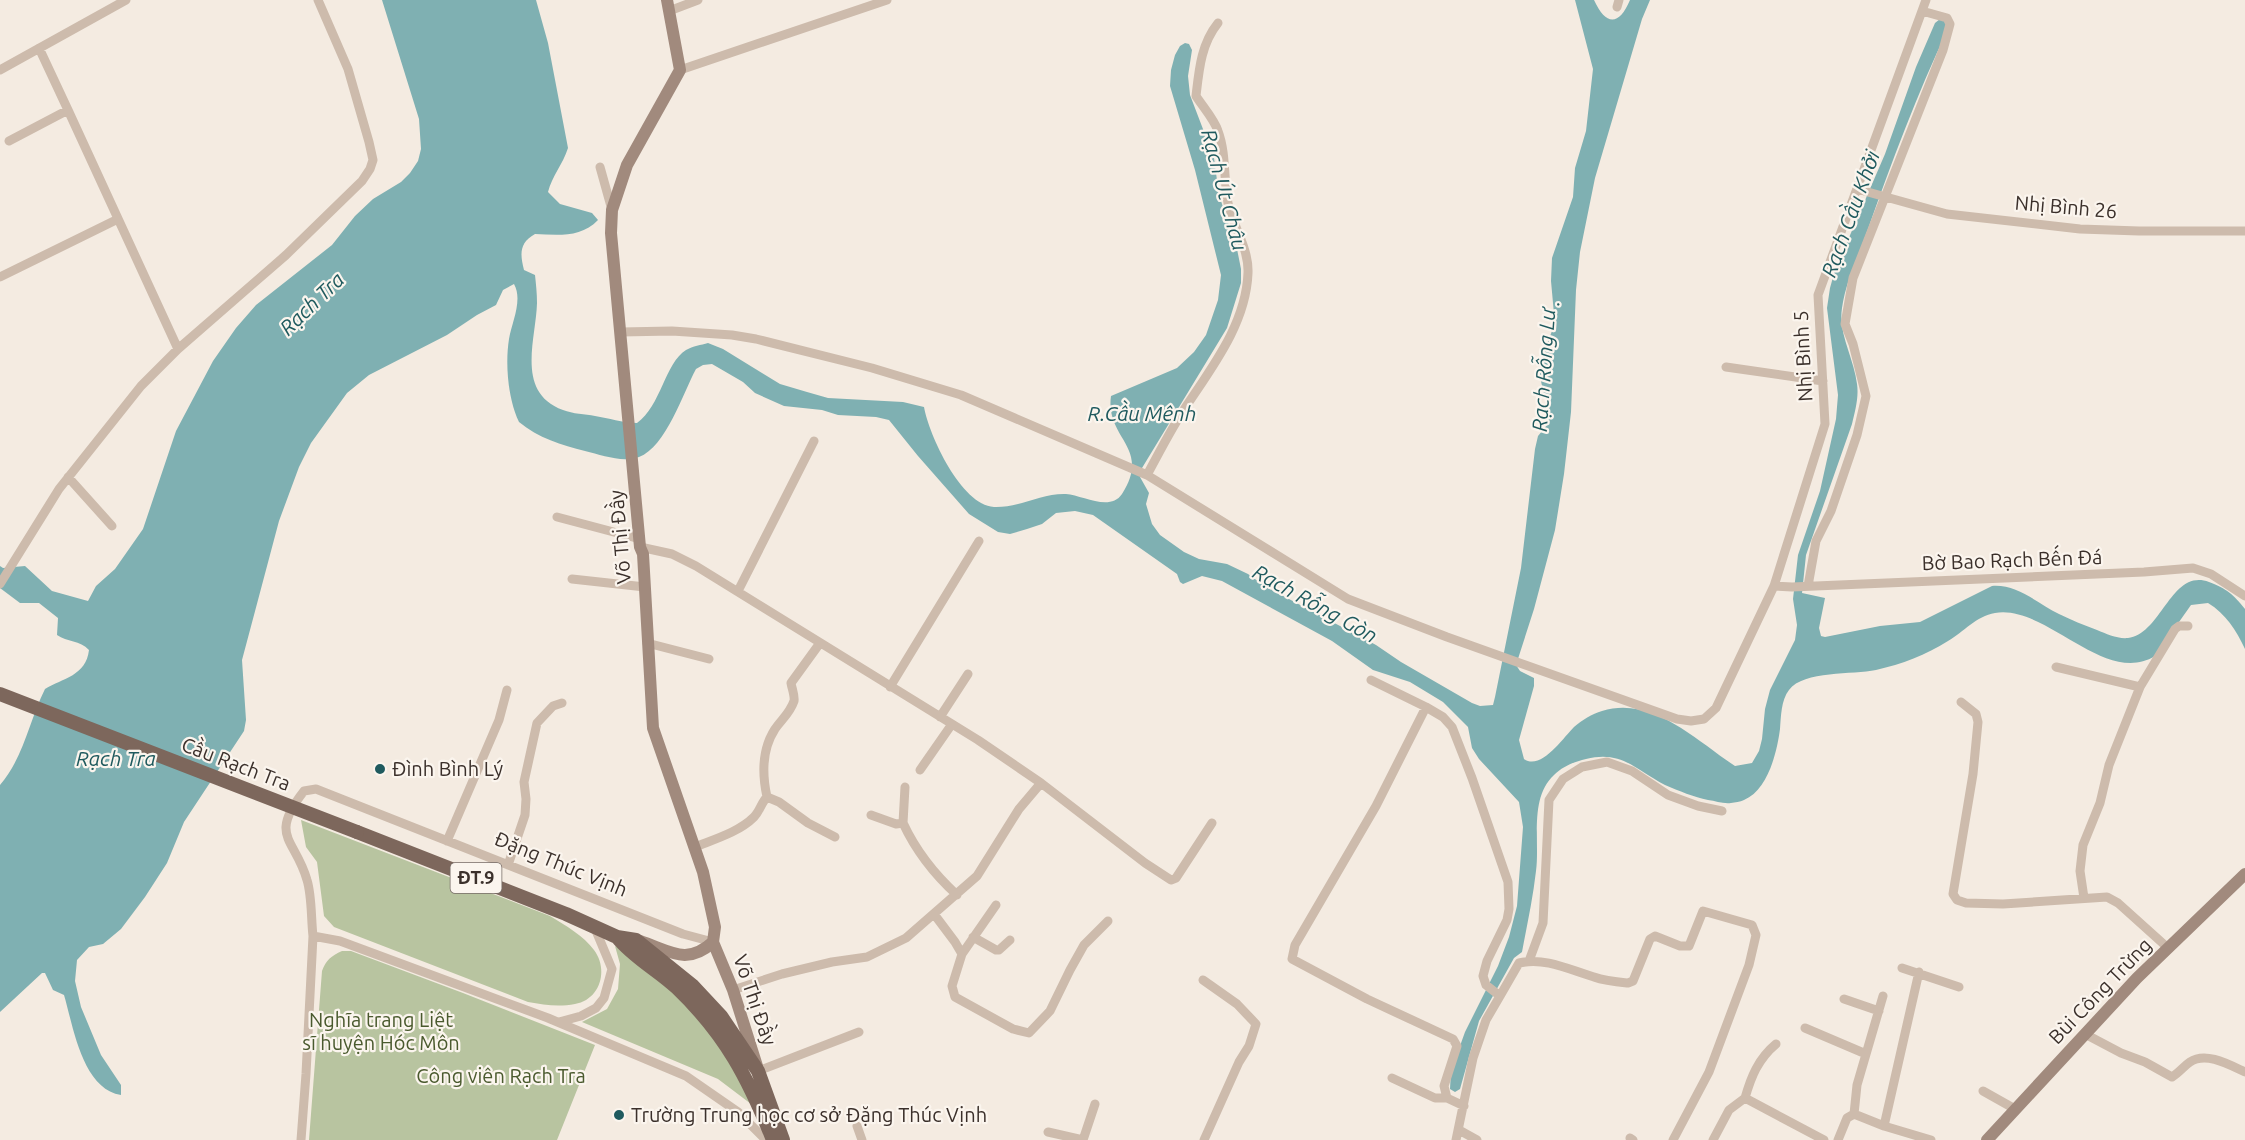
<svg xmlns="http://www.w3.org/2000/svg" width="2245" height="1140" viewBox="0 0 2245 1140" font-family="Ubuntu,sans-serif">
  <rect width="100%" height="100%" fill="#f4ebe1"/>
  <path fill="#b8c4a0" d="M301,820l249,96c15,9 34,20 44,34 15,20 6,50 -19,54 -16,3 -31,1 -47,-2l-194,-75 -10,-11 -7,-54 -11,-15z
    M615,946l13,8 76,63 51,90 -37,-28 -136,-57 25,-13 11,-20 2,-25z
    M342,951h9l112,42 132,52 -38,95h-248l13,-169c4,-11 9,-15 20,-20z"/>
  <path fill="#7fb0b2" d="M382,0h154l12,43 20,105c-5,16 -16,28 -20,44l12,12 32,9 6,7c-17,18 -40,15 -63,14 -16,9 -15,20 -11,36l11,5c1,9 2,19 2,28 -1,37 -22,89 26,107 10,4 22,4 32,6 14,2 27,7 42,7 24,-17 28,-60 49,-73 7,-4 15,-5 22,-7l15,6 57,35 27,8 21,6 75,4 21,5c5,28 37,98 70,100 25,1 48,-14 72,-13 16,1 44,18 56,0 30,-47 -17,-55 -11,-98l66,-28 17,-16 12,-17 12,-35 3,-25 -26,-105 -25,-84 1,-16 4,-15 5,-9 5,-3 4,1 3,6 -4,26 2,19 24,63 5,37 18,54 4,20v14l-14,45 -85,140 -2,9 9,16 -3,11 6,20 8,11 24,17 15,7 28,5 21,10 18,13 110,58 25,17 71,41 8,3 13,-1 2,-8 26,-129 14,-119 3,-13 9,-11 2,-9 -9,-39v-15l12,-31 2,-17 -3,-33 1,-23 21,-61 2,-29 11,-37 7,-62 -18,-69h19c12,26 25,26 36,0h20l-8,19 -47,159 -15,74 -4,38 -5,122 -7,62 -9,56 -21,79 -18,56 4,6 14,7v8l-15,54 5,19c17,12 39,-21 50,-32 8,-7 18,-13 28,-16 50,-16 95,30 133,55l17,-3 7,-12 3,-12 3,-30 5,-19 25,-50 2,-15 -4,-26 5,-44 22,-64 16,-72 2,-24 -11,-87 3,-20 5,-18 50,-116 31,-87 19,-44 5,-4 4,1 4,9c-31,65 -56,132 -80,200 -9,26 -22,51 -26,79 -4,26 12,50 15,76 2,13 -2,27 -5,40l-46,131 -4,38 23,5 -6,30 2,8 4,1 55,-11 40,-4 72,-36c25,-2 45,17 67,28 12,6 25,11 38,16 10,4 20,9 31,8 34,-4 43,-70 81,-56 18,7 24,12 36,27v40c-9,-19 -19,-35 -37,-46l-17,2 -36,51c-50,31 -109,-52 -160,-43 -19,3 -31,19 -47,28 -22,14 -46,23 -72,29 -23,5 -72,0 -87,20 -8,10 -8,27 -9,39 -3,23 -12,61 -36,71 -4,2 -9,2 -13,3 -8,1 -15,-2 -23,-3 -14,-3 -29,-9 -43,-15 -29,-15 -43,-35 -79,-26 -12,3 -23,7 -32,16 -25,23 -14,66 -18,96 -3,27 -9,54 -14,81l-8,6 -35,63 -19,68 -5,3 -5,-3 1,-18 14,-39 33,-66 11,-29 8,-31 6,-79 -4,-25 -40,-43 -7,-11 -4,-21 -25,-25 -33,-20 -37,-12 -41,-29 -110,-60 -20,-5 -19,8 -3,-2 -3,-8 -84,-59 -18,-4 -19,2 -14,11 -15,5 -17,5 -12,-2 -29,-18 -51,-58 -29,-36 -13,-3 -38,-2 -16,-5 -38,-4 -29,-13 -12,-11 -31,-18 -9,1 -7,4c-13,24 -30,78 -57,88 -17,6 -37,-2 -54,-6 -23,-6 -47,-13 -66,-29 -11,-23 -14,-58 -10,-83 3,-17 14,-39 5,-55l-11,6 -7,15 -19,10 -30,20 -78,40 -22,18 -36,50 -12,24 -20,54 -37,139 4,60 -2,11 -60,91 -17,41 -22,34 -24,32 -18,15 -14,3 -12,13 -2,21 6,26 20,48 20,30v10c-39,-6 -48,-70 -57,-100l-11,-5 -8,-17h-3l-42,39v-227c24,-28 29,-64 45,-96 18,-11 41,-13 44,-39 -9,-10 -22,-8 -32,-15l1,-17 -19,-15h-19l-20,-15v-22l3,2 22,-2 27,25 36,10 8,-15 19,-17 28,-40 33,-98 37,-70 23,-33 20,-23 76,-60 23,-29 18,-17 28,-17 9,-9 8,-12 3,-12 -2,-30z"/>
  <g fill="none" stroke-linecap="round" stroke-linejoin="round">
    <path stroke="#cdbbac" stroke-width="9" d="M1617,7l2,-7
      M669,11l29,-11
      M39,48l29,62
      M0,70l126,-70
      M680,70l207,-70
      M9,141l59,-31 110,239
      M600,167l12,43
      M1857,189l90,25 133,15 59,2h106
      M0,277l118,-58
      M621,332l51,-1 60,4 24,4 116,29 89,27 186,80 201,124 99,38 230,82 14,2 13,-2 12,-11 58,-122 51,-162 -7,-129 108,-295
      M1726,367l97,14
      M1147,475c12,-22 24,-46 38,-67 27,-41 61,-84 63,-135 1,-23 -13,-44 -19,-65 -6,-25 -2,-53 -11,-77 -4,-12 -15,-24 -22,-35 3,-26 5,-52 22,-73
      M68,477l44,49
      M557,517l83,22
      M640,547l32,7 24,12 282,174 63,43 104,80 26,17 5,-2 36,-55
      M572,579l73,8
      M0,584l59,-95 82,-103 37,-37 108,-94 76,-74 8,-12 3,-9 -4,-18 -21,-73 -30,-69
      M1774,586l18,1 352,-15 49,-4 18,6 34,22
      M1808,586l8,-45 15,-30 26,-76 9,-39 -13,-52 -8,-20 8,-46 90,-228 7,-26 -3,-6 -25,-7
      M738,591l76,-150
      M647,643l62,16
      M2056,667l84,20 -31,78 -9,38 -17,42 -3,26 4,27
      M1371,680l55,27 17,10 9,10 20,51 36,104 1,27 -2,11 -20,41 -4,15 3,9 14,11 -14,24 -13,38 -17,82
      M890,687l89,-146
      M2140,687l35,-58 4,-3h9
      M1961,702l15,12 2,8 -5,52 -20,120 4,6 9,3 37,1 104,-7 11,6 50,45
      M1426,707l-50,99 -81,139 -3,14 75,40 86,40 4,7 -13,40 3,12 17,8
      M940,717l28,-43
      M920,770l32,-46
      M767,797c-5,-23 -5,-48 8,-68 7,-10 15,-16 19,-28 1,-5 -2,-12 -3,-18l29,-40
      M871,815l25,9 7,-1c13,28 31,51 54,72
      M903,823l2,-36
      M447,841l52,-121 8,-30
      M695,847c20,-8 44,-15 59,-30 6,-6 7,-14 13,-20l12,5 29,21 27,14
      M508,865l17,-50 1,-16 -2,-17 13,-59 16,-17 9,-3
      M934,914l21,28 7,12 -10,32 3,11 58,32 16,4 21,-22 20,-41 14,-25 24,-24
      M973,937l23,13h3l11,-10
      M713,942l-30,-8 -367,-145 -12,2c-36,46 -9,47 3,89 5,16 4,39 6,56l27,5 208,77 138,58 52,36 28,28
      M962,954l34,-49
      M1529,961l14,-38 6,-123 14,-21 19,-12 25,-5 25,9 36,24 30,11 24,5
      M1902,968l57,19
      M1203,980l34,24 19,20 -7,22 -10,16 -35,78
      M733,990l49,-16 50,-12 35,-5 39,-19 71,-62 42,-67 22,-26
      M1500,996l19,-33c27,-6 51,7 75,14 11,4 23,5 34,6l5,-2 17,-42 5,-3 25,10h9l14,-35 49,14 4,10 -7,30 -40,107 -36,68
      M1844,999l35,12
      M559,1022l22,-6 15,-8 8,-10 8,-29 -18,-43
      M1805,1028l61,26
      M2085,1034l36,19 24,9 27,15c7,-4 12,-11 18,-15 16,-11 40,3 55,10
      M1776,1044c-18,15 -25,33 -31,54l79,42
      M758,1071l101,-39
      M1392,1078l43,20h12
      M1983,1091l32,18
      M1854,1114l3,-29 26,-89
      M857,1126l5,14
      M1884,1126l35,-154
      M1459,1130l18,10
      M1048,1132l35,8 12,-36
      M1630,1138l3,2
      M301,1140l5,-66 7,-138
      M1713,1140l16,-30 16,-12
      M1838,1140l9,-22 7,-4 30,12 47,14"/>
    <path stroke="#a18a7d" stroke-width="12" d="M667,0l13,70 -53,95 -15,45 -1,23 29,314 3,7 10,174 50,144 12,55 -2,15 20,48 24,76
      M640,941c30,10 47,25 73,1
      M1987,1140l150,-162 108,-104"/>
    <path stroke="#7d675c" stroke-width="14" d="M357,832l209,82 51,23 19,3 57,46 28,30 37,55 25,69
      M617,937c17,21 41,33 60,51 49,47 71,90 96,152"/>
    <path stroke="#7d675c" stroke-width="14" d="M0,694l357,138"/>
  </g>
  <g fill="#1f5a5e" stroke="#fbf5ee" stroke-width="2">
    <circle cx="380" cy="769" r="6"/>
    <circle cx="619" cy="1115" r="6"/>
  </g>
  <g text-anchor="middle" stroke-width="4.5" stroke-linejoin="round" paint-order="stroke">
    <rect fill="#fbf5ee" stroke="#756b66" stroke-width="1.5" x="450.5" y="863" width="51" height="30" rx="4.5"/>
    <g font-size="18" font-weight="bold" fill="#3b302b">
      <text x="476" y="884">ĐT.9</text>
    </g>
    <g font-size="20" fill="#3b302b" stroke="#fbf5ee">
      <text transform="translate(2066 207) rotate(5)" y="7">Nhị Bình 26</text>
      <text transform="translate(1803 356) rotate(-93)" y="7">Nhị Bình 5</text>
      <text transform="translate(620 537) rotate(-95)" y="7">Võ Thị Đầy</text>
      <text transform="translate(2012 560) rotate(-2)" y="7">Bờ Bao Rạch Bến Đá</text>
      <text transform="translate(236 764) rotate(21)" y="7">Cầu Rạch Tra</text>
      <text transform="translate(561 864) rotate(22)" y="7">Đặng Thúc Vịnh</text>
      <text transform="translate(2100 991) rotate(-46)" y="7">Bùi Công Trừng</text>
      <text transform="translate(755 1000) rotate(71)" y="7">Võ Thị Đầy</text>
    </g>
    <g font-size="20" fill="#3b302b" stroke="#fbf5ee" text-anchor="start">
      <text x="392" y="776">Đình Bình Lý</text>
      <text x="631" y="1122">Trường Trung học cơ sở Đặng Thúc Vịnh</text>
    </g>
    <g font-size="20" fill="#4a5a2e" stroke="#fbf5ee">
      <text x="381" y="1027">Nghĩa trang Liệt<tspan x="381" dy="23">sĩ huyện Hóc Môn</tspan></text>
      <text x="501" y="1083">Công viên Rạch Tra</text>
    </g>
    <g font-size="21" font-style="italic" fill="#1f5a5e" stroke="#fbf5ee">
      <text transform="translate(1224 190) rotate(75)" y="7">Rạch Út Châu</text>
      <text transform="translate(1851 214) rotate(-70)" y="7">Rạch Cầu Khởi</text>
      <text transform="translate(312 304) rotate(-44)" y="7">Rạch Tra</text>
      <text transform="translate(1544 370) rotate(-86)" y="7">Rạch Rỗng Lự</text>
      <text x="1142" y="421">R.Cầu Mênh</text>
      <text transform="translate(1315 604) rotate(29)" y="7">Rạch Rỗng Gòn</text>
      <text x="116" y="766">Rạch Tra</text>
    </g>
  </g>
</svg>
